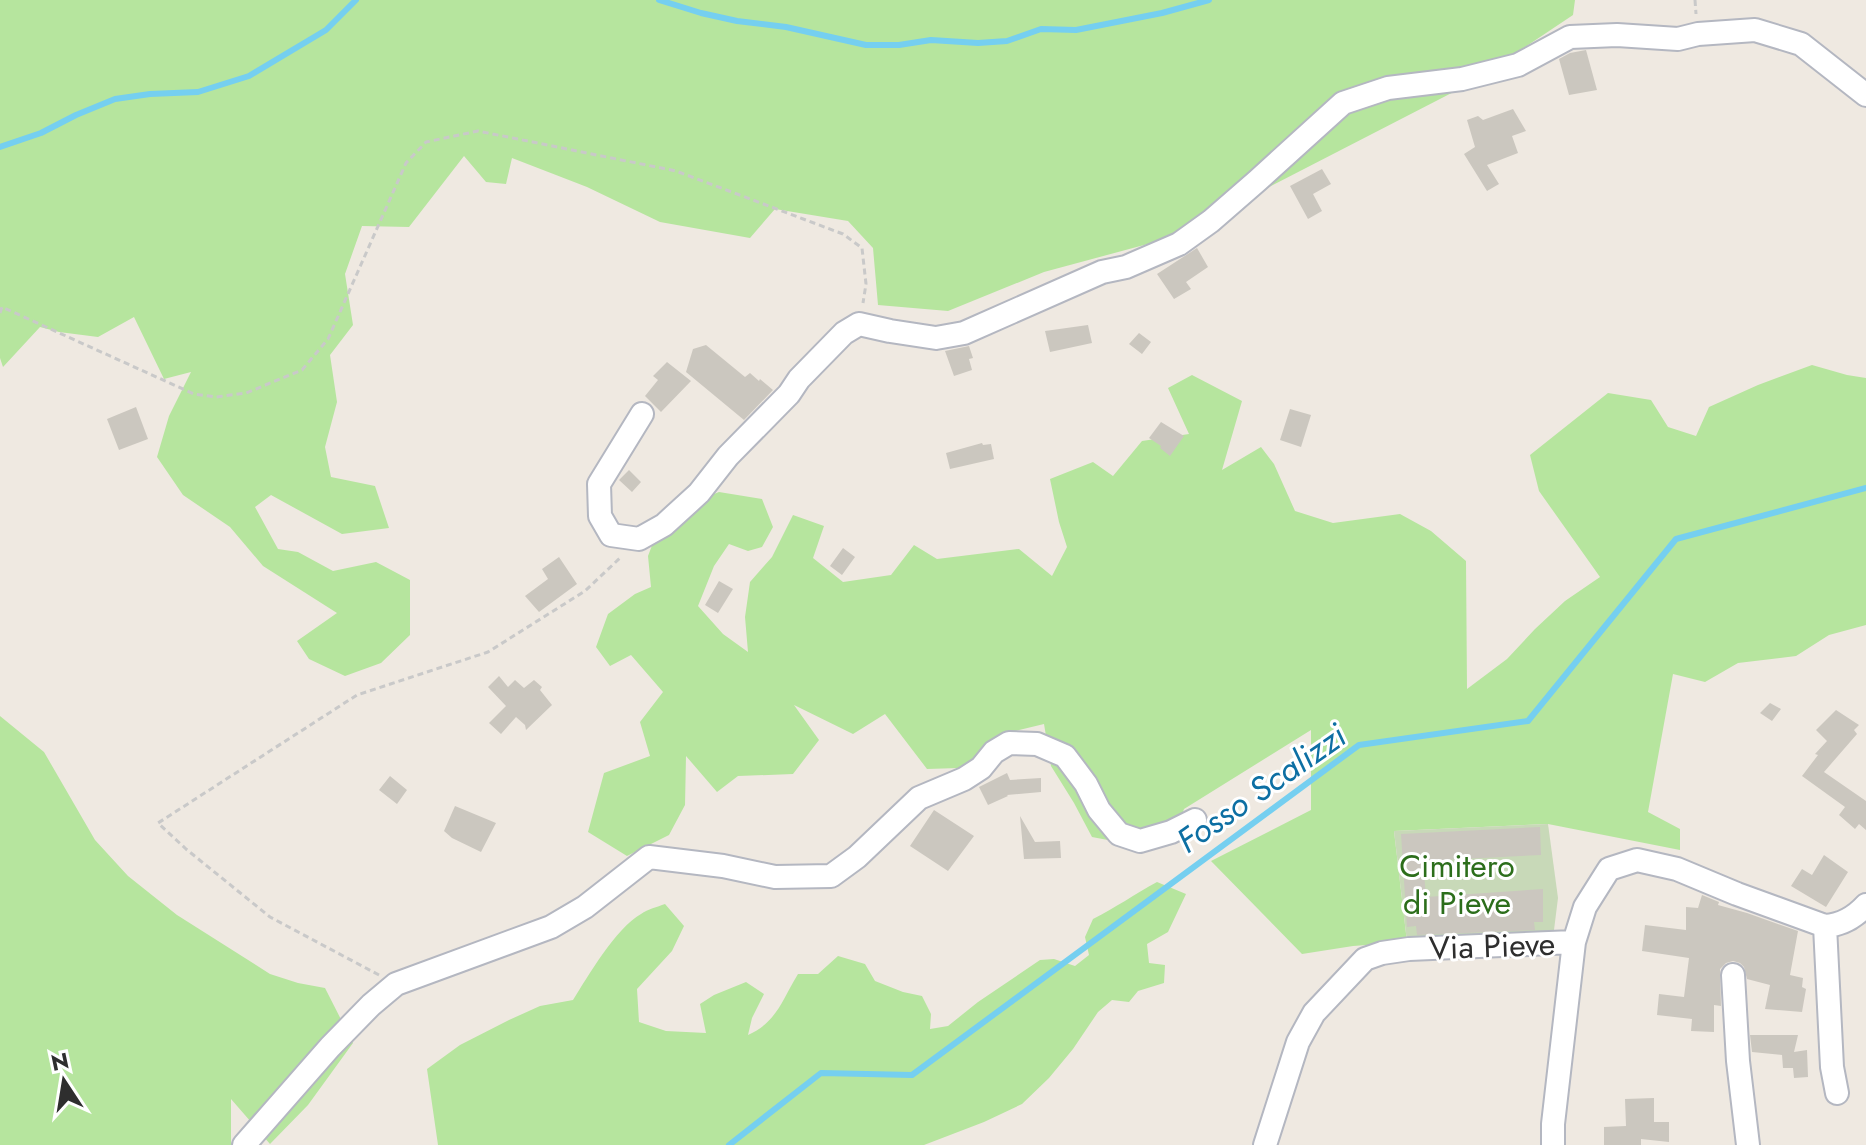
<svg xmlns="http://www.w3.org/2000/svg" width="1866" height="1145" viewBox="0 0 1866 1145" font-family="Jost,sans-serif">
  <rect width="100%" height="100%" fill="#efe9e1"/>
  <path fill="#b6e59e" d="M0,0h1575l-2,15 -102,68 -301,155 -126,34 -96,39 -70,-6 -5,-57 -25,-27 -73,-12 -25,29 -90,-16 -73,-35 -75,-29 -6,26 -20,-2 -22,-26 -55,71 -47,-1 -17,48 8,51 -23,30 7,47 -12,45 6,30 44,9 14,42 -47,6 -71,-39 -16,12 23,42 20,3 35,19 43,-9 34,18v55l-29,28 -36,13 -36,-17 -12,-18 40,-28 -74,-47 -33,-39 -47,-32 -26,-38 12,-41 22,-44 -27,7 -30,-62 -36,20 -39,-5 -19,-5 -37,40 -3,-9z
    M1812,365l35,10 19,3v247l-37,10 -33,21 -58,7 -33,19 -32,-8 -25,138 32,17v21l-132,-26 -154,7 13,111 -54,4 -51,8 -91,-93 100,-51v-80l-127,79 -9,26 -41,10 -42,-8 -18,-34 -23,-37 -7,-42 -29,7 -56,37 -32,1 -42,-55 -32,20 -59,-29 25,35 -26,34 -55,2 -21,16 -31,-36 -1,49 -16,30 -42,21 -39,-24 16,-59 46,-17 -10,-34 23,-30 -32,-37 -21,11 -14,-19 12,-33 27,-20 16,-7 -3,-31 16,-42 55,-22 43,7 11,28 -11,20 -14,4 -19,-7 -15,22 -16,40 25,28 25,18 -3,-35 5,-35 22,-25 21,-42 31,11 -11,32 30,24 48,-7 23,-30 23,14 82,-10 33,27 15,-29 -8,-25 -9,-43 43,-17 20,14 29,-35 47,-7 -21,-46 24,-13 50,26 -20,69 39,-23 13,17 21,47 38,12 67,-9 31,17 35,30 1,128 40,-30 28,-30 30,-28 35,-24 -61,-86 -9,-36 78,-62 43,7 17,27 28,9 13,-29 49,-22z
    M0,716l44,36 51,88 33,36 49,39 93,59 28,9 27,5 28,55 -45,62 -38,39 -39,-45v46h-231z
    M1157,882l29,12 -18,38 -21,12 2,19 16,2 -1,18 -26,8 -9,11 -17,-2 -14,12 -25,37 -24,29 -27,26 -38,18 -60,23h-486l-11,-76 33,-24 49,-25 31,-14 33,-6c15,-24 43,-72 68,-86 7,-5 16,-7 24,-10l19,22 -12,25 -35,38 2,33 27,9 40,2 -6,-29 14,-9 32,-13 18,12 -12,24 -4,17c29,-13 34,-35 50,-61h20l20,-18 27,8 10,17 28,11 19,4 9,18 -1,15 18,-3 30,-24 62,-42 14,-1 21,7 14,-11 -4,-18 8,-18c22,-11 42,-25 64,-37z"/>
  <path fill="#c8d9b8" d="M1548,824l10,74 -5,40 -146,4 -13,-111z"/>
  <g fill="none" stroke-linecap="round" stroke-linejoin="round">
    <path stroke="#75cff0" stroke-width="6" d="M659,0l42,13 36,8 49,6 80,18h33l32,-5 47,3 29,-2 34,-12 35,1 86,-17 47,-13
      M0,147l41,-14 35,-18 39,-16 35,-5 48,-2 51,-16 77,-46 30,-30
      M729,1145l92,-72 91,2 447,-330 169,-24 148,-182 190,-51"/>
  </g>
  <path fill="#cbc7bf" d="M1586,50l11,40 -28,5 -10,-36 11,-6z
    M1513,109l13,22 -14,5 6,17 -31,12 12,19 -12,7 -23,-37 11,-7 -8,-27 11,-4 5,4z
    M1322,169l9,15 -18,10 9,17 -14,8 -18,-33z
    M1197,248l11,19 -22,15 5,7 -17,10 -17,-25z
    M1088,325l4,18 -42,9 -5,-21z
    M1139,333l12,9 -9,12 -13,-10z
    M706,345l39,32 5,-4 9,8 1,-2 13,11 -29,30 -58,-48 7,-23z
    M969,346l4,12 -4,1 3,11 -18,6 -9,-25z
    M667,362l24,19 -30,31 -16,-16 13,-16 -5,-4z
    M136,407l12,32 -29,11 -12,-31z
    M1290,409l21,6 -10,32 -21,-7z
    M1161,422l23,14 -14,20 -10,-8 1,-2 -12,-8z
    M982,443l1,2 8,-1 3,15 -44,10 -4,-16z
    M629,470l12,12 -9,10 -13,-12z
    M843,548l12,9 -13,18 -12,-9z
    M559,557l18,27 -38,28 -14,-16 23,-17 -6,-10z
    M719,581l14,8 -15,24 -13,-8z
    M499,676l9,11 7,-7 9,8 10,-8 8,7 -2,3 12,15 -26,25 -1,-5 -9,-8 -15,17 -12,-11 17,-17 -18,-19z
    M1770,703l11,6 -9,12 -12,-8z
    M1836,710l23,15 -5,5 3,4 -33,38 42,29v29l-7,-6 -4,5 -16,-14 6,-8 -43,-31 16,-21 -3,-1 12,-13 -11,-11z
    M1007,773l3,7 31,-2v14l-34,3 1,1 -20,9 -9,-18z
    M390,776l17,14 -10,14 -18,-14z
    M455,806l41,17 -15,29 -29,-14 -8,-7z
    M934,810l40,26 -26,35 -38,-25z
    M1020,816l15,26 25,-1 1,17 -37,1z
    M1540,827l1,28 -118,6 3,36 117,-8v33h-9l1,8 -118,5 -1,-9 -9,1 -6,-93z
    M1824,855l24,17 -22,35 -35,-21 11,-17 10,6z
    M1702,895l17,7 -1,3 29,8 51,18 -8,44 13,3 -1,9 4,2 -4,23 -37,-3 5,-24 -23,-6 -3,-12 -4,-4 -7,-2 -7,2 -6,6 1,37 -7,-1v27l-23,-1 1,-12 -35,-4 2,-21 25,3 5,-39 -47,-7 3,-26 41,5v-23l12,1z
    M1750,1035h48l-4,17 13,-2 1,27 -14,1 -1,-10h-10l-1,-13 -30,-3z
    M1654,1098v24h15v20l-28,-3v6h-37v-18l22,-1 -1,-27z"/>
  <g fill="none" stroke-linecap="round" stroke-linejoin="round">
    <defs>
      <path id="minor" d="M642,414l-43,70 1,32 11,19 28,4 25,-14 35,-32 29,-37 61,-62 10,-15 45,-46 15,-9 31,7 46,7 28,-5 138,-61 24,-5 53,-23 32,-23 46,-40 86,-78 45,-15 74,-9 56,-14 52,-28 47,-2 61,4 20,-5 57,-4 46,14 65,51
        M1825,926l7,141 5,26
        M1733,975l5,86 10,84
        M244,1145l86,-98 41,-42 25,-21 155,-57 34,-20 64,-50 74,9 52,11 56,-1 26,-19 62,-59 45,-19 17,-11 13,-16 15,-9 28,1 28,12 21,28 13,26 20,24 21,7 31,-9 24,-12
        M1265,1145l33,-103 16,-29 51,-54 17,-6 27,-4 165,-7 11,-35 24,-38 28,-9 40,9 60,25 88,32c17,-1 30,-9 41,-21
        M1553,1145v-21l21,-182"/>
    </defs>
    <use href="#minor" stroke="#b4b7c1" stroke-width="26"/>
    <path stroke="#c9c9c9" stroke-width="3" stroke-dasharray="6 4" stroke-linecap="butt" d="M1695,0l1,14
      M0,313l2,-6 192,87 22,3 30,-4 56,-23 26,-31 78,-176 20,-21 52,-11 198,40 167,63 19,14 4,36 -3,19
      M379,975l-109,-58 -84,-68 -28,-26 199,-128 131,-43 97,-61 36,-34"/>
    <use href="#minor" stroke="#fff" stroke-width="22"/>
  </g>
  <g text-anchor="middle" stroke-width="6" stroke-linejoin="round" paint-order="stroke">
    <g font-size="32" fill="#2c6e1b" stroke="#fff">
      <text x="1457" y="877">Cimitero<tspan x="1457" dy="37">di Pieve</tspan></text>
    </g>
    <g font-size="32" fill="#2e2e2e" stroke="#fff">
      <text transform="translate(1492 946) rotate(-2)" y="11">Via Pieve</text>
    </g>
    <g font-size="34" font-style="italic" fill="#0d6fa3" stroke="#fff">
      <text transform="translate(1261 788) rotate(-35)" y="12">Fosso Scalizzi</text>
    </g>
  </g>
  <g transform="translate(64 1081) rotate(348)" stroke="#ffffff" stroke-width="6" paint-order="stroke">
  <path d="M0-6L14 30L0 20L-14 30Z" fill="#2e2e2e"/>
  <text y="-12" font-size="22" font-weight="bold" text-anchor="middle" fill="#2e2e2e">N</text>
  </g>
</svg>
